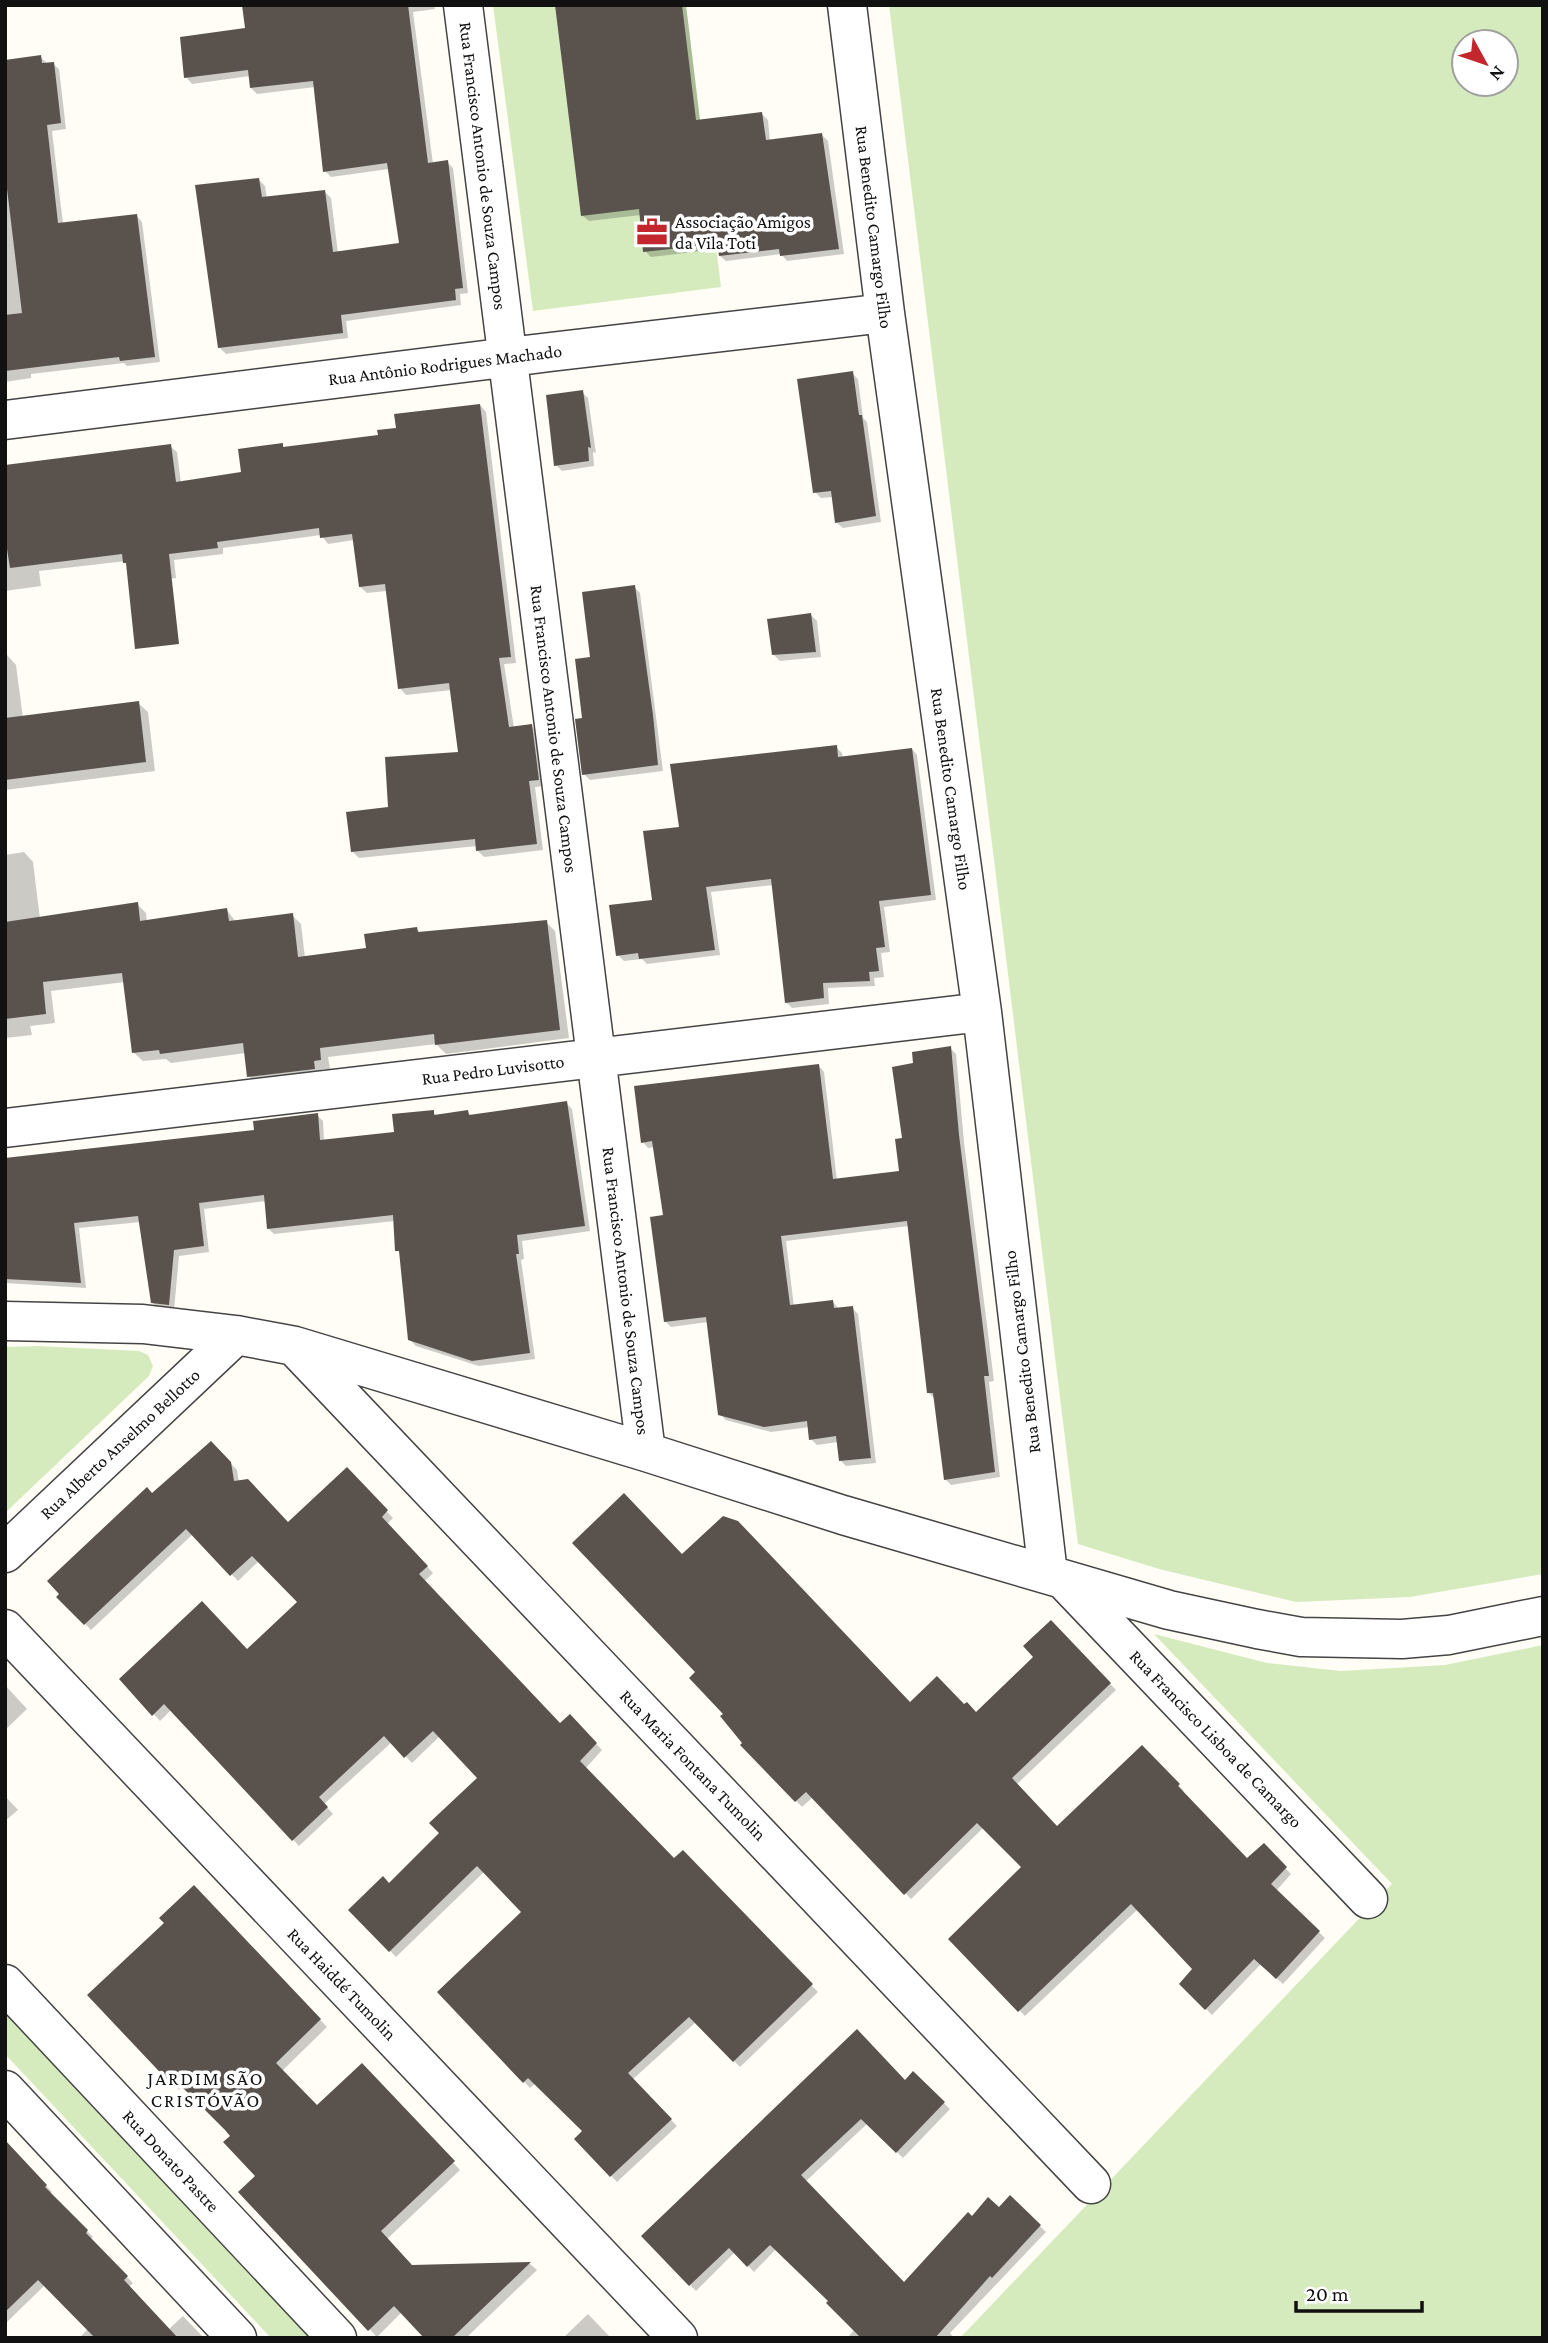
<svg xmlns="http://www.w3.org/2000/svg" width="1548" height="2343" viewBox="0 0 1548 2343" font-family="'Crimson Pro',serif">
  <rect width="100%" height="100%" fill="#fffdf5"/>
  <path fill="#d5ebbd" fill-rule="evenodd" d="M493,5h193l35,282 -188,24z
    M889,5h654v1569l-133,23 -114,5 -137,-33 -81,-25zM1506,42v42h-42v-42z
    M38,1346l101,5 9,4 5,11 -4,10 -144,137v-166z
    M1154,1634l113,29 74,8 104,-6 98,-20v693h-583l432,-454z
    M5,2011l308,327h-42l-266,-284z"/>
  <path fill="#0003" d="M244,5h190l1,4 -22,3 20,152 14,-2 6,6 15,125 -8,1 1,11 -115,16 2,17 -122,16 -7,-7 40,-167 6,6 2,13 58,-7 6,6 7,55 64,-8 -13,-76 -58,8 -6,-6 -10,-84 -58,7 -6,-6 -1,-12 -58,8 -6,-7 61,-48z
    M557,5h129l14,116 62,-7 6,6 2,21 52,-6 6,6 16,113 -57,7 -6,-7 -55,7 -6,-5v-7l-69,8 -6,-6 -4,-36 -52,6 -6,-5z
    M41,57l6,7h6l6,5 7,60 -14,2 11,93 74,-8 5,6 18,140 -33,4 -3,-3 -93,11v4l-26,4v-321z
    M852,373l6,6 5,39 4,4 14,100 -38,6 -6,-5 -4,-26 -12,1 -6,-6z
    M582,392l6,6 8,55 -3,-1 1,14 -32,5 -6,-6z
    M480,405l6,7 30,251 -12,1 10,64 17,-2 7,7 7,53 -10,1 8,63 -59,7 -7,-7v-4l-118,12 -7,-7 38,-42 70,-55 -8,-64 -46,5 -6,-7 -13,-97 -20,2 -7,-6 -6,-47 -26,4 -7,-9 -98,13v6l-49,6 2,18 -41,4 -9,-21 -87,10 2,15 -36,5v-124l165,-21 7,6 4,31 62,-9 39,-29 3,3 95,-12z
    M634,587l6,6 23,178 -73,9 -6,-6v-54z
    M811,615l6,6 4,36 -41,4 -6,-6z
    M7,655l9,10 7,53 115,-15 10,9 7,59 -150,19z
    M836,747l6,6 1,5 69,-9 5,6 19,145 -52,7 6,45 -9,1 3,24 -10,1 1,8 -47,2 1,16 -37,4 -6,-6 -13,-117 -62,7 9,63 -73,9 -5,-5 -18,2 -6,-6 36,-54 27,-73z
    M24,852l9,10 7,57 97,-15 9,9 1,9 80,-12 9,12 56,-7 9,9 4,34 63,-8 49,-21 4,5 125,-12 9,9 14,107 -123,16 -10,-10 -108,13 2,12h-8l1,9 -65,8 -9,-10 -3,-23 -75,10 -5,-4 -23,2 -10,-9 -8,-70 -74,9 4,32 -25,3 2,9 -27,3v-183z
    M950,1048l6,6 8,88 30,239 -5,1 11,95 -49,8 -6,-6 -10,-80 -6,-6 -20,-167 -123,15 8,66 39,-5 5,6h14l6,6 18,149 -30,3 -6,-6 -2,-18 -21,3 -6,-6 -1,-12 -39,5 -45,-12 -6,-6 -12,-92 -37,5 -6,-6v-105l-10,-69 -7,1 -5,-6 176,-76 5,6 13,108 64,-8 14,-107z
    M566,1103l6,6 18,122 -68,10 2,18 -3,1 14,99 -56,7 -63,-20 -7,-7 -8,-85 -4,-4 -2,-29 -121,13 -6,-6 -2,-27 -62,8 5,43 -30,4 -5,54 -16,-2 -6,-6 -11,-80 -62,6 7,60 -81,-5v-123l251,-28 61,-17 6,6 1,21 72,-8 37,-22 4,4 30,-4 5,4z
    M211,1443l26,27 2,12 50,42 58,-54 46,48 -6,6 46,49 -9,9 136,143 10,-9 32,34 -17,19 89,91 8,-8 136,140 -78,75 -44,-45 -64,58 45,46 -60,56 -40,-43 7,-8 -48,-48 -6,5 -90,-96 84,-80 -39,-41 -89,86 -45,-47 39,-25 51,-52 39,-55 -40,-42 -28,27 -20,-21 -68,62 9,10 -34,32 -127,-137 -12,12 -39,-42 126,-28 52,-49 -40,-41 -21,20 -45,-47 -102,96 -32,-34 93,-100z
    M682,1556l228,148 55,3 11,7 60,-57 15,-35 65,68 -99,94 40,44 85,-81 42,44 -2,2 65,68 22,-10 22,23 -15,17 49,47 -42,46 -22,-20 -49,51 -31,-31 14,-15 -57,-60 -113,107 -75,-77 73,-72 -39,-40 -73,72 -98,-102 -11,10 -59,-62 1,-2 -47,-71z
    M5,1685l22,24 -22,21z
    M5,1796l13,14 -13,11z
    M194,1887l133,140 -45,44 35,37 45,-43 98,105 -73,69 25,27 118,-2 7,6 -71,68h-40l-24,-26 -25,25 -137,-144 17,-16 -25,-41 -49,-50 -4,4 -90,-95 77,-72z
    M913,2074l37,35 -47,49 -35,-35 -63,59 99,103 68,-67 27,-8 11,-12 36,34 -96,101 4,5h-107l8,-9 -25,-28 -54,-52 -22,23 -19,-20 -39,39 -52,-55 261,-154z
    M5,2142l47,50 -3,2 44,43 -3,3 43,43 -4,4 39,43 15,-14 21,22h-125l9,-9 -43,-44 -40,39z
    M588,2314l23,24h-48z"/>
  <path fill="#5a524d" d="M242,5h166l20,158 20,-3 15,128 -8,1 1,11 -115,15 2,18 -125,15 -23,-163 64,-7 3,19 63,-7 8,62 66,-9 -12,-80 -64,9 -10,-91 -63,7 -2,-18 -64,8 -4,-41 65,-9z
    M555,5h127l14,115 66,-8 4,28 56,-7 17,116 -59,7 -1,-7 -60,7 -2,-12 -74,8 -4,-43 -58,7z
    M41,55l1,8 12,-1 7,61 -14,2 11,98 79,-9 18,143 -35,4 -1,-4 -114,14v-56l17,-2 -17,-141v-112z
    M853,371l6,44h3l14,101 -41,7 -4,-32 -18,2 -16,-114z
    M583,390l8,58 -3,-1 1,14 -35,5 -8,-71z
    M480,404l31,253 -12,1 10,69 23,-3 7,56 -10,1 8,63 -61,7 -1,-12 -124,13 -5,-40 42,-5 -3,-50 73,-5 -9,-69 -51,6 -13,-105 -26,3 -7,-53 -32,4 -1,-10 -102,14 1,6 -49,6 10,90 -44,5 -9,-86h-3l-1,-9 -112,14 -5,-32v-71l166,-21 5,38 65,-10 -3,-23 45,-6v4l95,-12 -1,-5 19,-2 -2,-14z
    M635,585l18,130 5,50 -76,10 -7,-56 7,-1 -7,-59 15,-2 -8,-65z
    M811,613l5,39 -44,3 -5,-36z
    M139,701l7,61 -141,18v-62z
    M837,745l1,12 74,-9 19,147 -52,6 6,46 -9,1 3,23 -10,1 1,9 -47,2 1,15 -39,5 -14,-124 -65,8 9,63 -76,9 -1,-6 -22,3 -7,-51 43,-5 -9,-69 36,-4 -9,-63z
    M138,902l2,19 87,-13 2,13 64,-8 5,44 68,-9 -2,-14 53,-7 1,5 129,-12 13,110 -125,15 -1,-11 -114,14 1,12 -7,1 1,8 -68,8 -4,-34 -83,11 -1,-4 -27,3 -10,-80 -79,9 3,32 -41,5v-97z
    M951,1046l8,89 30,241h-5l11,96 -51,8 -11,-87h-6l-20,-172 -126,15 9,69 43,-5 1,8 19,-2 18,152 -32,3 -3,-25 -27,4 -2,-19 -43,6 -46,-12 -12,-98 -42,5 -14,-105 13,-2 -11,-74 -11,2 -7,-57 185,-22 14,115 66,-8 -4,-32 7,-1 -10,-71 21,-4 -1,-11z
    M567,1101l18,125 -68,9 2,19h-3l14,99 -58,8 -64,-21 -9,-89h-4l-2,-36 -126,14 -3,-34 -65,8 5,43 -30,4 -5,55 -18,-2 -13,-87 -64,7 7,60 -76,-4v-121l249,-28 -1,-9 65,-8 2,27 74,-8 -2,-18 42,-4v5l34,-5 1,5z
    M211,1441l20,21 3,19 14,-2 40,43 59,-55 41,43 -6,7 46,49 -9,8 141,149 10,-9 27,29 -17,18 94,97 9,-8 130,134 -80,78 -44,-45 -61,56 44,46 -62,58 -36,-38 8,-8 -54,-53 -5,5 -86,-91 84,-80 -44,-46 -88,86 -41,-42 35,-34 6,7 50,-50 -10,-10 48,-45 -44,-47 -29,27 -20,-22 -65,61 9,10 -36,34 -128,-137 -12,12 -33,-37 83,-78 45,48 50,-47 -45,-46 -22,20 -44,-47 -102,96 -28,-28 3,-3 -12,-13 100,-94 5,6z
    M624,1493l58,61 41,-38 15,5 172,181 27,-26 27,28 3,-2 9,10 57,-55 -10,-11 28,-26 60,63 -99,95 45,48 85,-81 38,39 -2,2 69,72 17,-15 23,24 -16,17 49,47 -44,48 -22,-20 -49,51 -26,-26 13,-15 -61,-65 -113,108 -70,-73 73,-72 -44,-44 -73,72 -98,-103 -11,10 -55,-57 2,-2 -22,-27 3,-2 -34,-36 6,-6 -123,-129z
    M194,1885l127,134 -45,44 41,42 45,-42 93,98 -74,70 31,34 119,-3 -79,76h-28l-30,-32 -26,25 -130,-139 17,-16 -32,-34 7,-6 -5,-6 -50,-50 -4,4 -84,-89 77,-72 -5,-5z
    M857,2029l48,51 8,-9 32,31 -49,51 -35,-34 -60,56 103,107 64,-70 4,4 16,-19 11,10 11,-12 31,30 -49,53 -2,-2 -55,62h-74l-35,-35 2,-2 -58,-56 -23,22 -18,-19 -40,38 -48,-50z
    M5,2140l42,45 -2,2 43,43 -2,3 42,43 -4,4 54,58h-83l-57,-58 -33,32z"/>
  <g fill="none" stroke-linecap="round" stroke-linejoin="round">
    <defs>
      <path id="minor" d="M463,5l183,1447
        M847,5l38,308 97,699 66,562
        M5,420l545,-68 335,-39
        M5,1128l977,-116
        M5,1321l138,3 93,11 59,11 351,106 197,63 326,95 88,19 44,8 101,2 47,-4 94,-19
        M296,1348l795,836
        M5,1553l231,-218
        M1063,1579l305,320
        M5,1629l673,709
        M5,1984l332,354
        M5,2090l232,248"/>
    </defs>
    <use href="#minor" stroke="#444" stroke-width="41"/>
    <use href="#minor" stroke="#fff" stroke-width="38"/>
  </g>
  <defs>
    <symbol id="office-bare" viewBox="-9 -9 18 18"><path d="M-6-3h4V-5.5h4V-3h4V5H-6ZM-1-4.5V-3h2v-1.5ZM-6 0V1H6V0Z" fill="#c4262e" stroke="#fff" stroke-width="2.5" paint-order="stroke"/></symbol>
  </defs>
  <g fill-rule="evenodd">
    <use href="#office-bare" x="630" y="210" width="44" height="44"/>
  </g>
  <g text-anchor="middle" stroke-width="7" stroke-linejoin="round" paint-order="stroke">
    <g font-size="18" fill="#111" stroke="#fff">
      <text transform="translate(483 166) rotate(83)" y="6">Rua Francisco Antonio de Souza Campos</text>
      <text transform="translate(874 227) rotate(83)" y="6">Rua Benedito Camargo Filho</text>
      <text transform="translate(445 365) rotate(-7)" y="6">Rua Antônio Rodrigues Machado</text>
      <text transform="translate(554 729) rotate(83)" y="6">Rua Francisco Antonio de Souza Campos</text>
      <text transform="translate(951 789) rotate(82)" y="6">Rua Benedito Camargo Filho</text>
      <text transform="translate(493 1070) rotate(-7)" y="6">Rua Pedro Luvisotto</text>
      <text transform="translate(626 1291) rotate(83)" y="6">Rua Francisco Antonio de Souza Campos</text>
      <text transform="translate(1022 1352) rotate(-97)" y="6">Rua Benedito Camargo Filho</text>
      <text transform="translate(120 1444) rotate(-43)" y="6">Rua Alberto Anselmo Bellotto</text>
      <text transform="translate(1216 1739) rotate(46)" y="6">Rua Francisco Lisboa de Camargo</text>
      <text transform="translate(693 1765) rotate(46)" y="6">Rua Maria Fontana Tumolin</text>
      <text transform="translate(342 1984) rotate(46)" y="6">Rua Haiddé Tumolin</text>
      <text transform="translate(171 2161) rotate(47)" y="6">Rua Donato Pastre</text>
    </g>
    <g font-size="18" fill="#111" stroke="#fff" text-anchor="start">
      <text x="675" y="228">Associação Amigos<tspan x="675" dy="21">da Vila Toti</tspan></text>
    </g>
    <g font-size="19" letter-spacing="2" fill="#111" stroke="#fff">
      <text x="206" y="2085">JARDIM SÃO<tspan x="206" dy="22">CRISTÓVÃO</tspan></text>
    </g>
  </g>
  <rect width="1548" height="2343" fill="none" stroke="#111111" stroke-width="14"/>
  <g transform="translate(1485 63) rotate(130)"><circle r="33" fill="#ffffff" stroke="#a0a0a0" stroke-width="2"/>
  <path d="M0-5L12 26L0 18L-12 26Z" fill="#c4262e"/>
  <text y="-10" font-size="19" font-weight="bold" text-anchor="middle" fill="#111111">N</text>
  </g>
  <path d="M1296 2301v10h126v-10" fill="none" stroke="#111111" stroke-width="3.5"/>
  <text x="1306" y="2301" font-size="21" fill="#111111" stroke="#ffffff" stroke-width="5" paint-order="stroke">20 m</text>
</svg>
